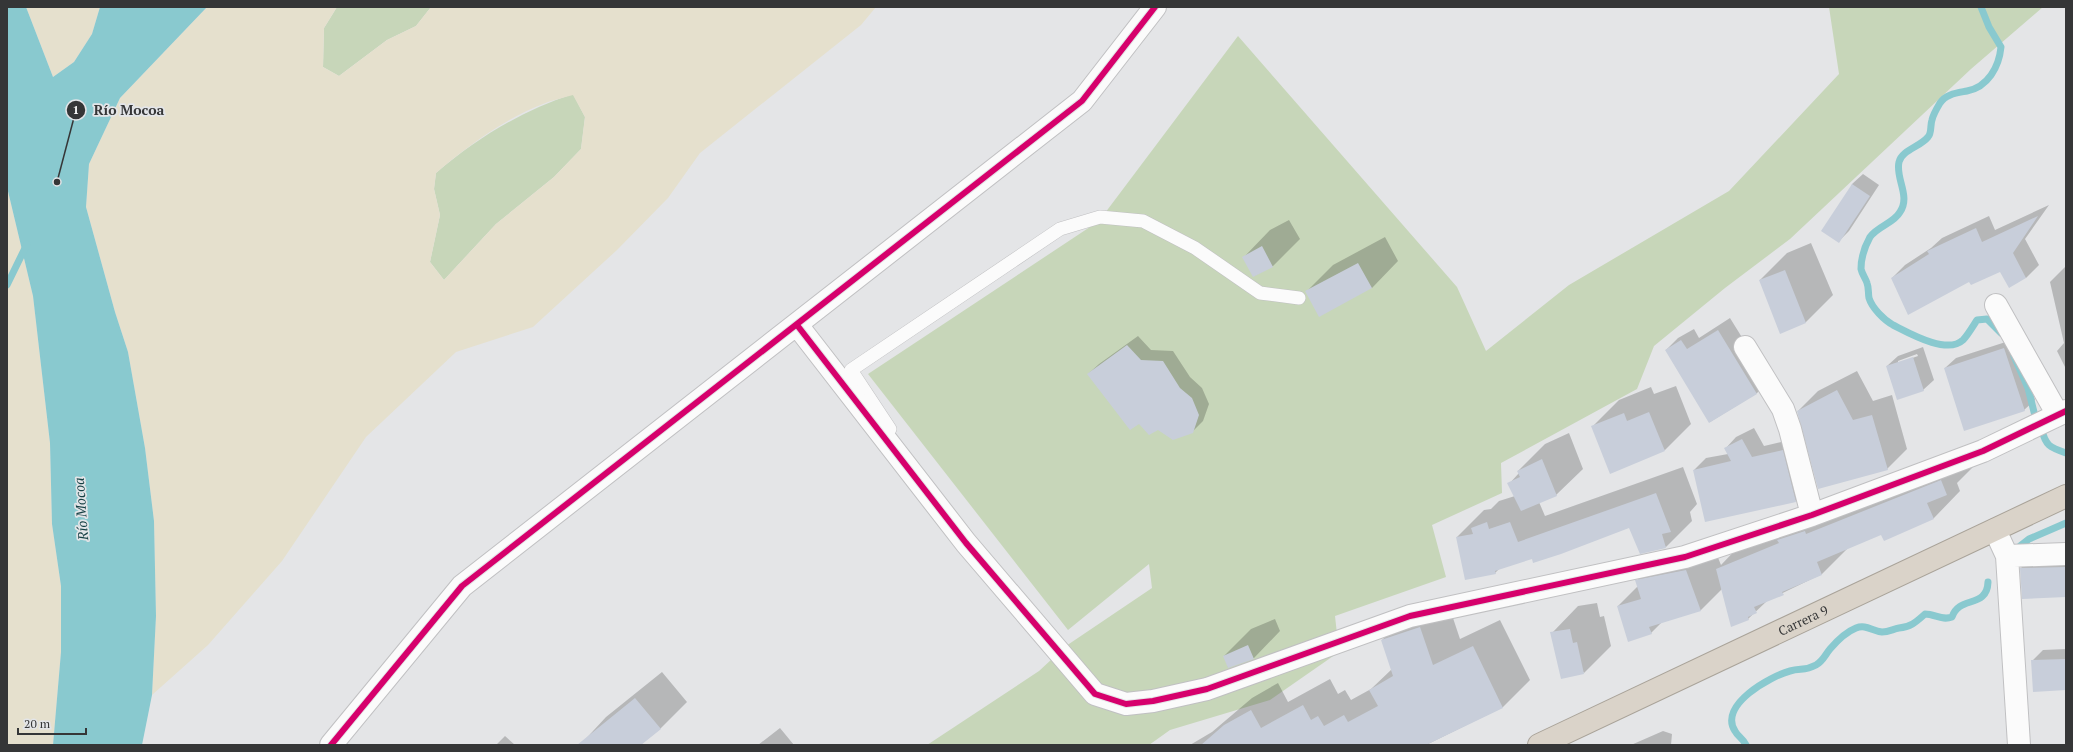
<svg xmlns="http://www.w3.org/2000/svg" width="2073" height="752" viewBox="0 0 2073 752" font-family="'PT Serif',serif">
  <rect width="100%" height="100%" fill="#e4e5e7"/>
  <path fill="#c7d6b9" d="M337,7h94l-15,19 -29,14 -48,36 -16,-9 1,-39z
    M1829,7h214l-72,62 -181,170 -65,49 -71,58 -17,43 -136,74 1,30 -70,32 14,52 -111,39 4,36 -69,48 -100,30 -21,15h-222l112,-74 27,-25 86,-58 -3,-24 -81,66 -200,-256 231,-153 139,-185 219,251 29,64 83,-66 160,-94 110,-117z
    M573,94l12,23 -4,32 -27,28 -58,47 -52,56 -14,-18 10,-47 -6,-26 2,-16c41,-35 85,-62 137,-79z"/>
  <path fill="#e5e0cd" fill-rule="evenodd" d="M26,7h74l-8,27 -18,28 -21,15z
    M207,7h130l-13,21 -1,39 16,9 48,-36 29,-14 15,-19h445l-15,18 -161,128 -32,45 -51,52 -84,77 -77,25 -90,85 -84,124 -74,84 -56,50 4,-79 -2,-95 -9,-73 -17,-96 -13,-40 -29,-105 3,-43 31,-66zM573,95l12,22 -4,32 -27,28 -58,47 -52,56 -14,-18 10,-47 -6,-26 2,-16c30,-26 70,-55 107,-69 9,-4 20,-6 30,-9z
    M7,187l26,109 17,147 2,81 9,62v66l-8,93h-46z"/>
  <path fill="#89c9cf" d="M7,7h19l27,70 21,-15 18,-28 8,-27h107l-87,91 -31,66 -3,43 29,105 13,40 17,96 9,73 2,95 -4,79 -10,50h-89l8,-93v-66l-9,-62 -2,-81 -17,-147 -26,-109z"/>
  <path fill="#0003" fill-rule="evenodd" d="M1863,174l16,11 -30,46 -10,10 13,-57z
    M2049,205l-24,34 14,26 -13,13 -26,-8 -30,11 -78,-3 13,-13 26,-17 11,-10 47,-22 6,14z
    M1289,220l11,19 -27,27 -19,10 -10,-19 26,-27z
    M1385,237l13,24 -26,27 -66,4 27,-27z
    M1811,243l22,52 -27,27 -25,10 -21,-52 27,-27z
    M2066,266v103l-9,-18 7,-8 -14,-61z
    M1730,318l39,63 -12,12 -47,29 -44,-72 12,-12 16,-9 5,9z
    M1138,336l13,14 22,1 17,26 12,11 7,16 -6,17 -11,11 -34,-3 -18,-6 -52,-49 11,-10z
    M2015,339l20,61 -11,10 -79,-42 11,-10z
    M1923,347l11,33 -11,10 -36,-24 11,-10zM1917,354l1,2 -20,7v-2z
    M1857,371l16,30 19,-6 15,54 -20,20 -89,-58 20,-20z
    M1676,386l15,38 -26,26 -73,-23 27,-27 32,-13 3,7z
    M1754,428l10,18 30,-7 13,50 -12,12 -101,-31 12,-12 22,-4 -3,-5 11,-12z
    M1569,433l14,36 -27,26 -17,7 6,14 138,-49 14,37 -7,8 2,9 -26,26 -36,-21 -130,42 -5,5 -38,-36 27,-27 7,-1 8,-8 16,-5 -6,-12 10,-11 -1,-2 27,-27z
    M1968,454l5,13 -16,16 3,8 -26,27 -50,21 -2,-6 -34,15 -26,26 -54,26 -20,19 -26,-30 -21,21 -38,11 -12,12 -33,-27 20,-20 -1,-5 26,-27 49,-11 9,22 22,-23z
    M2066,544v52l-45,-28 24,-23z
    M1447,600l13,39 40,-19 30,60 -27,27 -77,38h-236l22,-13 40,-34 26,-15 10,19 42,-23 8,15 7,-4 6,10 20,-11 21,-20 -10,-29 27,-27z
    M1597,603l3,14 4,-1 7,30 -27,27 -32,-40 26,-27z
    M1275,619l5,12 -26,27 -26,9 -4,-11 27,-27z
    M2066,649v40l-34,-28 11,-11z
    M662,672l25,30 -27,27 -20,16h-60l26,-28z
    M780,728l14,17h-36z
    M1663,731l9,3 -1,11h-40z
    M505,736l10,9h-19z"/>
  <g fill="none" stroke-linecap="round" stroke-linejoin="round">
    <path stroke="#89c9cf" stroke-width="7" d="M1981,7l8,20 12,20c-2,20 -13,40 -34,44 -10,2 -21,3 -27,12 -3,5 -7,12 -8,17 -2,5 0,13 -4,17 -8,10 -26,13 -29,25 -4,16 12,34 1,50 -6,11 -22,14 -30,25 -5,9 -9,22 -9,32 1,5 5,10 6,14 2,5 1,10 2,15 3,10 15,22 24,27 16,8 54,30 70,15 5,-5 10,-14 14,-20l10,-1 14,14
      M7,285l20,-41
      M2014,356l14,32 7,28
      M2041,428c5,18 8,19 25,25
      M2020,546l9,-7 37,-16
      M1746,745c-3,-7 -8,-8 -11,-14 -17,-26 36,-55 55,-60 11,-3 15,0 26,-6 7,-4 9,-10 14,-16 6,-7 16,-17 26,-21 10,-4 16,3 26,4 7,0 11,-3 17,-4 12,-1 17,-6 26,-14 10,0 17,7 27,3 7,-22 35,-8 36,-35"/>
  </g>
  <path fill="#c8ceda" d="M1852,184l18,12 -31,47 -18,-12z
    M2038,216l-25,37 13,25 -17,10 -9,-16 -29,13 -2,-3 -61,33 -17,-37 38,-24 -2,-3 49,-23 6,14z
    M1262,246l11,21 -20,10 -11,-20z
    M1358,263l14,25 -53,29 -14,-26z
    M1785,270l21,53 -26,11 -21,-54z
    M1718,330l39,64 -48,29 -44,-73 16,-10 6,9z
    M1127,345l14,15 22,1 17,27 12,10 7,17 -6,18 -20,7 -15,-10 -9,5 -10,-11 -9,6 -43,-56z
    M2004,348l21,63 -61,20 -20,-63z
    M1913,357l11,34 -27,9 -11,-34z
    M1837,390l16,30 19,-5 16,55 -70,19 -21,-78z
    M1649,412l16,39 -55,23 -19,-48 33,-13 3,8z
    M1742,439l10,18 31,-7 13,52 -91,20 -12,-52 38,-9 -7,-13z
    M1542,459l15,37 -36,15 -14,-28 13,-6 -3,-6z
    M1941,480l6,15 -20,8 7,16 -50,22 -3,-6 -64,27 5,13 -40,17 2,3 -30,12 3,6 -9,4 1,3 -18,7 -15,-58 63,-26 -2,-3 28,-9 1,3z
    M1656,493l15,39 -9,2 4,14 -26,6 -11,-26 -68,26 -28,9 -1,-4 -37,12 1,3 -31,6 -9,-43 17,-3 -2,-6 16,-6 2,7 21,-7 8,20z
    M2066,567v30l-44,2 -2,-31z
    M1686,570l15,41 -52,16 3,7 -24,8 -11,-36 24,-7 -6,-19z
    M1420,627l13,38 40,-19 30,62 -77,37h-225l23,-20 27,-15 10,18 42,-23 8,15 7,-4 6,10 20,-11 4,7 30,-16 -9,-16 24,-14 -12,-36z
    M1570,629l3,14 4,-1 7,32 -23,5 -11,-47z
    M1248,645l6,14 -26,9 -5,-12z
    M2066,659v31l-33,2 -2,-32z
    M635,698l26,31 -20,16h-64z"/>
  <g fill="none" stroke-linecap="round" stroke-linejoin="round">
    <defs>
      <path id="lane" d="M890,429l-39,-59 209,-141 40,-12 43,4 52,27 65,45 39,5"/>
      <path id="street" d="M1996,305l62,110
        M797,325l169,218 129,151 31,10 27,-3 54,-12 203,-73 275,-59 127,-42 171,-64 83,-40
        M1745,347l38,62 7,20 22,86
        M1995,530l12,26 12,189
        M2007,556l59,-2
        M331,745l131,-159 620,-485 73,-94"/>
      <g id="highway">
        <path id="s1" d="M1539,745l527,-249"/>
      </g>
    </defs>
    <use href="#lane" stroke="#c0c0c2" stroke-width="14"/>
    <use href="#street" stroke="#c0c0c2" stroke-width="24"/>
    <use href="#highway" stroke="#a9a399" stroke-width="24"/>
    <use href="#lane" stroke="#fbfbfb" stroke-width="13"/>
    <use href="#street" stroke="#fbfbfb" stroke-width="22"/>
    <use href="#highway" stroke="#dad3c9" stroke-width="22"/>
    <defs>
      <path id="cycleway" d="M797,325l169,218 129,151 31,10 27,-3 54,-12 203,-73 275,-59 127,-42 171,-64 83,-40
        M331,745l131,-159 620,-485 73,-94"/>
    </defs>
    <use href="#cycleway" stroke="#e3e5e8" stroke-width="8"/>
    <use href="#cycleway" stroke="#d6006c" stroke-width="6"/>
  </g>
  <g text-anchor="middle" stroke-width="3.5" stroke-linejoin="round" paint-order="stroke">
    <g font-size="13" fill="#353637" stroke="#e3e5e8">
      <text dy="5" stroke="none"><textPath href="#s1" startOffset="292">Carrera 9</textPath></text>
    </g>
    <g font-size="14" font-style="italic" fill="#143f43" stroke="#e3e5e8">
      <text transform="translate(81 509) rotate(-94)" y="5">Río Mocoa</text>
    </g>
  </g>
  <path fill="none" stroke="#353637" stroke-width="1.5" d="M57 182L76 110"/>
  <g fill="#353637" stroke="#e3e5e8" stroke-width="1.5">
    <circle cx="57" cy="182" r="4"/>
    <circle cx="76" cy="110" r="10"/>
  </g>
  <g font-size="12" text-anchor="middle" font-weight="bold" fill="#fff">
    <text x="76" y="114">1</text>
  </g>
  <g font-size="14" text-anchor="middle" font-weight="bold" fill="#353637" stroke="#e3e5e8" stroke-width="3.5" stroke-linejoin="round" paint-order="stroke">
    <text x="129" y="115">Río Mocoa</text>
  </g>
  <rect width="2073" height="752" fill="none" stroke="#353637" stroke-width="16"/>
  <path d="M18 728v6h68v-6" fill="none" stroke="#353637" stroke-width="2"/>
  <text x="24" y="728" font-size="12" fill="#353637" stroke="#e3e5e8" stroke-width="3" paint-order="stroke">20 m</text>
</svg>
